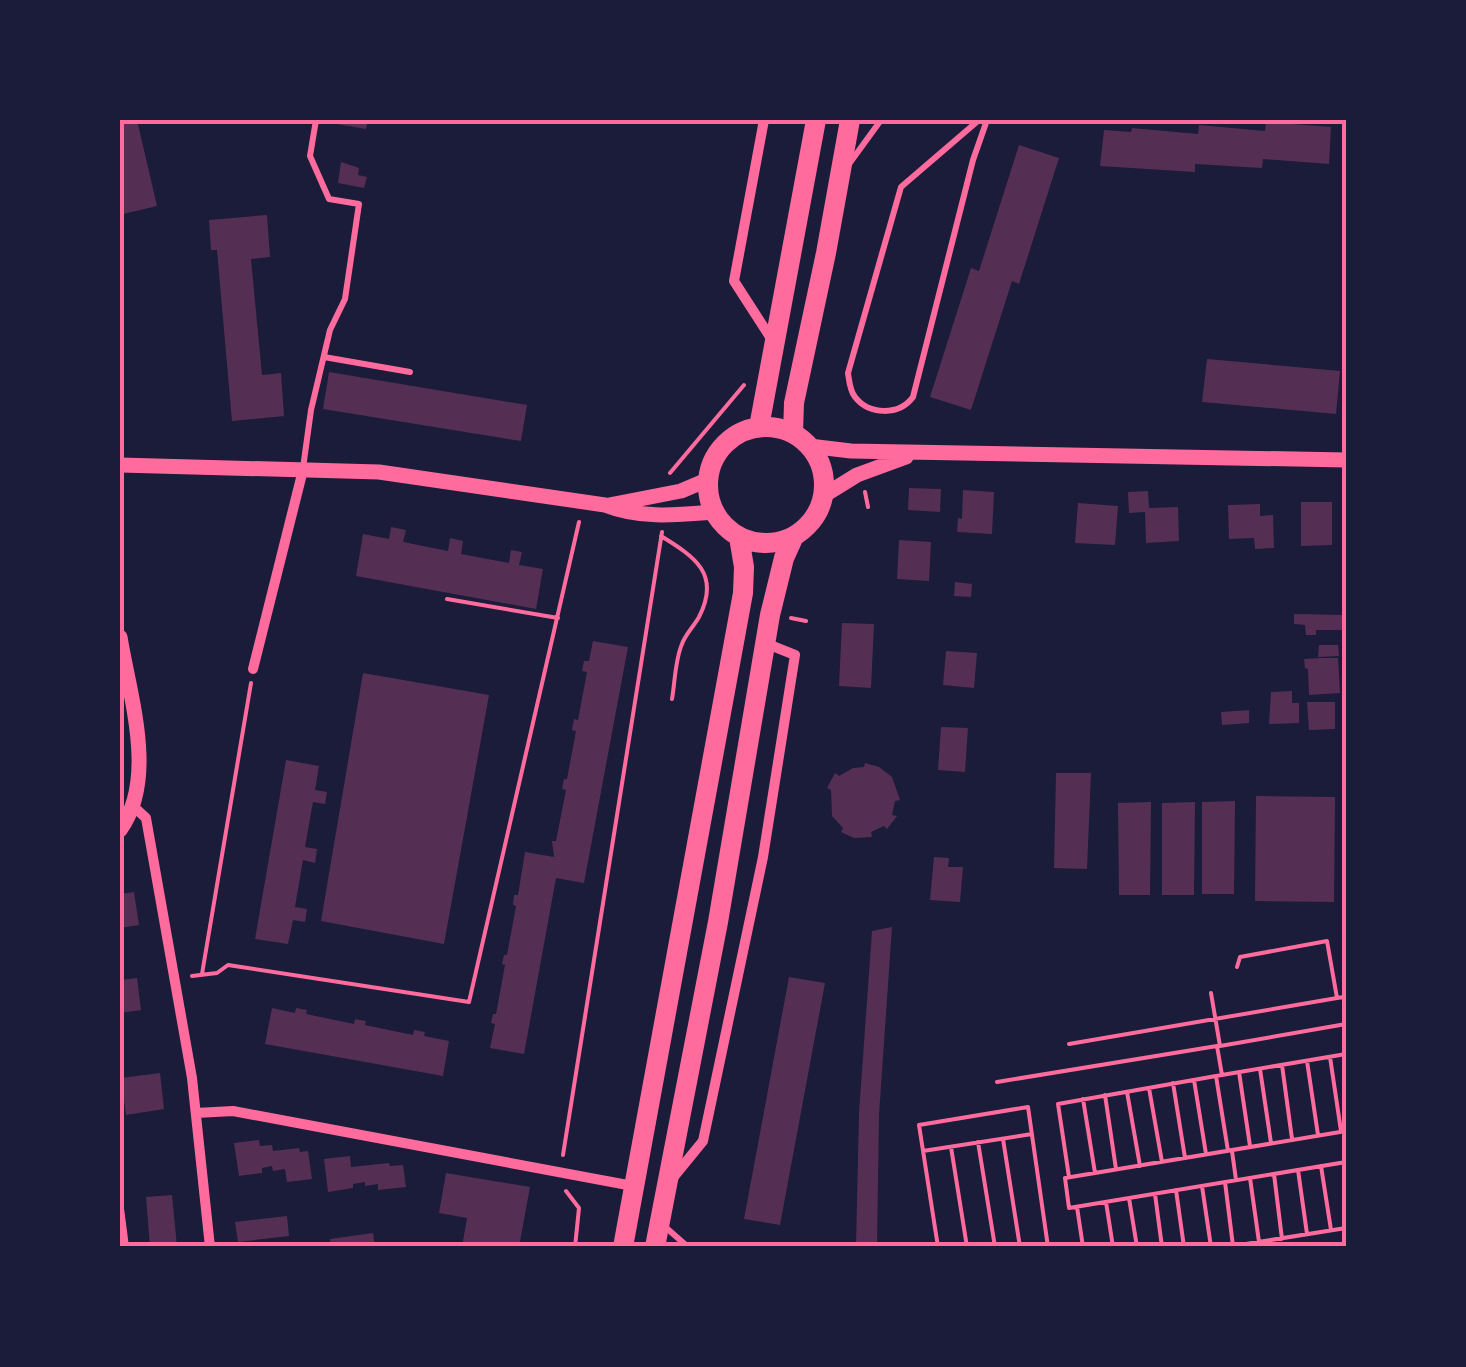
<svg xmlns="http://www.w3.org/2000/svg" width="1466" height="1367" viewBox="0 0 1466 1367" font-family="Cabin,sans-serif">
  <rect width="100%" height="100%" fill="#1b1b3a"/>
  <path fill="#542f53" d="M120,120h17l20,86 -34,8z
    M331,120l9,1 28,-1 -2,9 -35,-6z
    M1266,122l65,5 -2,37 -66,-5 -1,9 -67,-4v8l-95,-6 4,-36 27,2 1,-4 66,6 1,-9 66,6z
    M1019,145l40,13 -40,126 -7,-3 -41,129 -41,-13 41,-129 8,3z
    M341,162l18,6 -1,7 9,2 -3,11 -26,-5z
    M267,215l3,42 -19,2 11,116 19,-2 3,43 -52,5 -15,-171h-6l-2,-30z
    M1207,359l133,12 -4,43 -134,-12z
    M329,372l198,33 -6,36 -198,-32z
    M909,488l32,1 -1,23 -32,-2z
    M963,490l31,2 -2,42 -35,-2 1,-14 4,1z
    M1148,491l1,17 29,-1 1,34 -33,2 -1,-31 -16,1 -1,-21z
    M1301,502h31v43l-31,1z
    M1078,503l40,3 -3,39 -40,-2z
    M1260,504v12l13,-1 1,33 -19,1 -1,-11 -25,1 -1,-34z
    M391,527l15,3 -3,12 45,9 2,-13 13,3 -2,13 48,9 2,-13 11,2 -3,13 24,4 -7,40 -180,-33 7,-42 26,5z
    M899,540l32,2 -2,39 -32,-2z
    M955,582l17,2 -1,13 -17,-1z
    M1294,614l52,1v15h-30v5h-10l-1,-10 -11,-1z
    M842,623l32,1 -3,64 -32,-2z
    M593,641l35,6 -44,236 -28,-5 -32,176 -34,-6 5,-24 -4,-1 2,-9h3l9,-49 -3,-1 2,-9h3l9,-49 -3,-1 1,-10h4l7,-43 29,5 -2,-16h4l10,-51 -4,-1 2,-10h3l9,-48 -4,-1 2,-11 4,1 9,-48 -5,-1 2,-10h5z
    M1319,645h19l1,11 -21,1z
    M946,651l31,2 -3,35 -31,-3z
    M1320,658h18l2,35 -31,2 -1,-26 -3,-1 -1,-9z
    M363,673l126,22 -45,249 -123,-23z
    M1292,691v12h7v20l-30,1 2,-32z
    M1307,702h28v27l-26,1z
    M1249,710v13l-27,2 -1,-13z
    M941,727l27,1 -3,44 -27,-2z
    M286,760l33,6 -4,24 12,2 -2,12 -12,-2 -8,45 12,2 -2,14 -12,-3 -8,47 12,2 -2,13 -12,-2 -5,24 -33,-5z
    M865,763l14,4 13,10 8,23 -5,1 -3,14 5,1 -10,13 -3,-3 -13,6 1,5 -18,1 -13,-6 2,-4 -11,-12 -1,-26 -4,-2 8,-15 4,3 14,-8 11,-1z
    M1056,773h35l-4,96 -33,-1z
    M1256,796l79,1 -1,105 -79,-1z
    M1235,801l-1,93h-32v-92z
    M1151,802l-1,93h-31l-1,-92z
    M1195,802l-1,93h-32v-92z
    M934,857l15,1 -1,9h15l-3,35 -30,-2z
    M134,892l5,33 -19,3v-34z
    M892,927l-13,188 -2,132h-21l3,-134 13,-182z
    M789,977l36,6 -45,242 -36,-6z
    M137,978l4,32 -21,3v-33z
    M272,1008l23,5 1,-5 11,2 -1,4 48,10 1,-5 11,2 -1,4 48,10 1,-5 11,2 -1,4 25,5 -6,35 -178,-32z
    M160,1073l4,36 -38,6 -5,-37z
    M259,1140l1,6 12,-1 1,6 26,-3 1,4 8,-1 4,28 -25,3 -2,-13 -12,2 -1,-5 -10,2v5l-23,3 -5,-33z
    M350,1156l1,11 38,-4 1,3 13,-1 3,22 -28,3v-6l-13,2v-4l-12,2v4l-25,4 -4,-33z
    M446,1173l84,14 -11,60h-57l5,-29 -28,-5z
    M172,1195l5,52h-27l-4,-50z
    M287,1216l2,20 -51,6 -3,-20z
    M373,1233l2,14h-44l-1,-8z"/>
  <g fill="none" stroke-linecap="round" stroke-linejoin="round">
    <path stroke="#ff6b9d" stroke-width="4" d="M670,473l74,-88
      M865,492l3,15
      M661,536c34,21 60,38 38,81 -5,9 -14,18 -17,27 -7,16 -7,38 -10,55
      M447,599l111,19
      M791,618l15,3
      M1237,967l3,-10 87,-16 10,57 7,-1 2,12
      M202,974l49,-291
      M192,976l25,-3 11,-8 241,37 110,-480
      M1211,993l9,53h-3l5,29 -6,1 12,75
      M1069,1044l268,-46
      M1220,1046l126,-22
      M1330,1057l11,74
      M1307,1061l11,74
      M1282,1065l10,74
      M1260,1069l11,74
      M1239,1072l11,74
      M1222,1075l124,-21
      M1194,1080l12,74
      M997,1082l220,-36
      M1173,1083l12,75
      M1149,1088l13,74
      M1127,1092l13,74
      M1105,1095l11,74
      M1083,1099l12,74
      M1346,1131l-281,47 4,30 277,-46
      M1003,1139l17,108
      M978,1142l17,105
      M951,1147l16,100
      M923,1151l109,-17
      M1232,1151l4,29
      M563,1155l99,-623
      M1321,1166l10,64
      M1298,1170l9,64
      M1274,1174l8,65
      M1069,1177l-11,-73 158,-28
      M1250,1178l9,64
      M1225,1182l8,64
      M1202,1186l9,61
      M1176,1190l8,57
      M566,1191l13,17 -4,39
      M1155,1194l7,53
      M1129,1198l8,49
      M1106,1202l7,45
      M1077,1207l6,40
      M938,1247l-19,-122 109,-18 20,140
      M1227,1247l119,-19"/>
    <path stroke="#ff6b9d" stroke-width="6" d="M979,120l-78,67 -53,186c1,7 2,18 7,24 14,18 44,19 58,0l60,-237 14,-40
      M849,164l32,-44
      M324,357l86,15
      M303,468l8,-58 19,-80 15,-31 14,-95 -30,-5 -19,-43 6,-36
      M120,1201l6,46
      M663,1225l25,22"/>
    <path stroke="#ff6b9d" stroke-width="10" d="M764,120l-30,161 38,59
      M253,669l50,-199
      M133,806l13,12 46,260 18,169
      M196,1113l37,-2 400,75
      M672,1179l31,-38 60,-284 32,-202 -30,-12"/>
    <path stroke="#ff6b9d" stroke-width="15" d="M809,446l42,5 495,9
      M120,465l259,7 226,33c35,14 72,10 109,7
      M823,496l34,-21 49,-18
      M609,505l72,-14 26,-11
      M120,637c9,57 38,141 0,193"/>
    <path stroke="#ff6b9d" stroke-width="20" d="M708 485a58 58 0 1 1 116 0a58 58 0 1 1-116 0Z
      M759,427l57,-307
      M793,433l1,-30 32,-150 24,-133
      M623,1247l120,-654 1,-26 -5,-30
      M655,1247l63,-325 52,-307 14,-57 10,-22"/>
  </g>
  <rect width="1466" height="1367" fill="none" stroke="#1b1b3a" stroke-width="245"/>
  <rect x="122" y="122" width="1222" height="1122" fill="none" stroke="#ff6b9d" stroke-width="4"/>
</svg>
